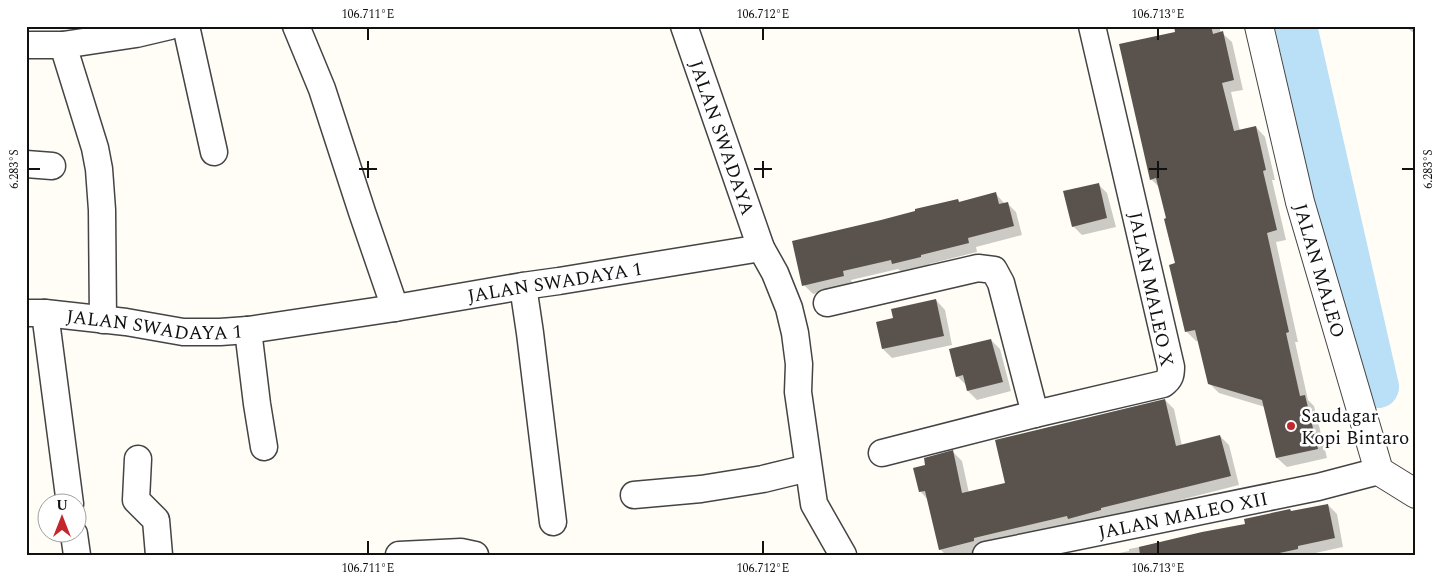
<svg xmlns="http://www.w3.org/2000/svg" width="1442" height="581" viewBox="0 0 1442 581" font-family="Spectral,serif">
  <rect width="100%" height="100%" fill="#fffdf5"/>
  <path fill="#0003" d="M1175,26h44l2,7h1l10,9 11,48 -12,2 9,39 16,-4 9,10 10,43h-3l14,60 -10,2 22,100h-3l13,58 6,6 13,52 -40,9 -10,-9 -12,-51 -46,-14 -10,-10 -10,-42h-3l-9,-9 -10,-68 -10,-45 -7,-31 -9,-9 26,-146z
    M1405,26h11v9z
    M1098,184l9,9 9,34 -34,8 -9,-9z
    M995,193l10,11 2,-1 9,9 6,23 -46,12 1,5 -48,12 1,2 -28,6 -4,-3 -47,11 2,5 -40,9 -9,-9 77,-64 77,-21 2,3z
    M936,300l9,10 7,35 -60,13 -9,-9 11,-30z
    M991,340l9,9 11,42 -34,9 -9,-9 -1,-5 -10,-10z
    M1165,400l9,9 8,37 38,-10 9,9 10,40 -275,70h-18l-6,-6 -12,-49 -8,-9 7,-25 26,-14 9,9 7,32 38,-9z
    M1328,505l9,9 6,33 -37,8h-197l20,-4v-2l118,-24 45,-13z"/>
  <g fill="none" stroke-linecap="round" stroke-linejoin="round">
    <path stroke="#b9e0f7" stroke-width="42" d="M1296,26l82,361"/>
  </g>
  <path fill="#5a524d" d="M1174,26h37l2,8 10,-3 11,49 -12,3 12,48 22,-5 10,44 -3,1 14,59 -10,3 22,99 -3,1 14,63 5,-1 13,54 -42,9 -14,-58 -54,-16 -13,-54 -10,2 -16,-67 6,-2 -11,-44 2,-1 -10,-40 -6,2 -31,-136 56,-12z
    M1099,183l8,35 -35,9 -9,-36z
    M996,192l3,12 9,-2 6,24 -46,12 1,5 -48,12v2l-29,7 -1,-4 -48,11 1,5 -42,10 -10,-45 89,-21 34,-9v-2l43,-10 1,3z
    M936,299l8,37 -62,13 -6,-27 17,-4 -2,-9z
    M991,339l12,43 -36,9 -4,-16 -7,2 -7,-28z
    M1165,399l11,47 44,-11 11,41 -130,32v2l-33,9 -1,-3 -93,22v3l-35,9 -14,-59 -6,1 -6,-24 12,-3 -1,-7 29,-8 9,43 43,-10 -10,-43z
    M1328,504l7,34 -37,8v3l-28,6h-130l-1,-8 63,-15 43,-8 -1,-5 46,-10 1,2z"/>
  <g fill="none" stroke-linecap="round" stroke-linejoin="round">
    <defs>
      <g id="minor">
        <path d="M186,26l28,126"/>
        <path d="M296,26l26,63 40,123 33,96"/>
        <path id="s1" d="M684,26l77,222 14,25 14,35 6,25 4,31 -1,28 16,112 29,51"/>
        <path d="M26,45h37l73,-11 34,-8"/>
        <path d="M63,45l32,103 4,21 3,41 1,110"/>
        <path d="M26,164l26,2"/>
        <path d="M523,286l7,47 23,189"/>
        <path d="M827,303l151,-35 16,2 7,13 34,131"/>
        <path id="s2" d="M26,313h19l81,9 57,10h37l28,-2 147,-22 128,-22 36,-5 202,-33"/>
        <path d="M45,313l25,191"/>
        <path d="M248,330l9,74 7,43"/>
        <path d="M882,453l153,-39 128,-30c7,-5 8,-9 8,-17l-79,-341"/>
        <path d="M138,459l-2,41 20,20 3,35"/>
        <path d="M634,495l67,-6 62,-10 45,-11"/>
        <path d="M74,534l3,21"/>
        <path d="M399,555l62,-3 14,3"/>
        <path id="s3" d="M986,555l332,-68 61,-16"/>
      </g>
      <g id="tertiary">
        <path id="s4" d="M1259,26l41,176 79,269 37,23"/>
      </g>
    </defs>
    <use href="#minor" stroke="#444" stroke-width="29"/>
    <use href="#tertiary" stroke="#444" stroke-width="30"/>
    <use href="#minor" stroke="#fff" stroke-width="26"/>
    <use href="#tertiary" stroke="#fff" stroke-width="28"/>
  </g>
  <path fill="none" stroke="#111" stroke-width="2" d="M368,28v12M763,28v12M1158,28v12M368,161v17M763,161v17M1158,161v17M28,169h12M359,169h18M754,169h18M1149,169h18M1402,169h12M368,541v13M763,541v13M1158,541v13"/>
  <circle fill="#c4262e" stroke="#fff" stroke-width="2" cx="1291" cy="426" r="5"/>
  <g text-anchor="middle" stroke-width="5" stroke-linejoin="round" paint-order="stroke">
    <g font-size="19" fill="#111" stroke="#fff">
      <text dy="7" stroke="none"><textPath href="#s1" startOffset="118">JALAN SWADAYA</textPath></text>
      <text dy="7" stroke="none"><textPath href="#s4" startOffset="252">JALAN MALEO</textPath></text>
      <text dy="7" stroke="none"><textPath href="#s2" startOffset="534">JALAN SWADAYA 1</textPath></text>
      <text transform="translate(1152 289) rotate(78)" y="7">JALAN MALEO X</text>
      <text dy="7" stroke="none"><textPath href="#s2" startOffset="129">JALAN SWADAYA 1</textPath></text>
      <text dy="7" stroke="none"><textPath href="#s3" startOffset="201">JALAN MALEO XII</textPath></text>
    </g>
    <g font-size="19" fill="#111" stroke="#fff" text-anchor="start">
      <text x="1301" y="422">Saudagar<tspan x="1301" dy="22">Kopi Bintaro</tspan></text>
    </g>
  </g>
  <rect width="1442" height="581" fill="none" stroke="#ffffff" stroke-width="55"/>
  <g transform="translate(62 518)"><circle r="24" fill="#ffffff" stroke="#a0a0a0"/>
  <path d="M0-4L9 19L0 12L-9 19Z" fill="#c4262e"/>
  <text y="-8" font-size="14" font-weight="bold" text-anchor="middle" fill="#111111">U</text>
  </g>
  <rect x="28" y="28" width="1386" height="526" fill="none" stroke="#111" stroke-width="2"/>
  <g font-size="12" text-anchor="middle" fill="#111">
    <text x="368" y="18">106.711°E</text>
    <text x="763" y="18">106.712°E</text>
    <text x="1158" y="18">106.713°E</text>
    <text transform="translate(14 169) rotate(-90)" y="4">6.283°S</text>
    <text transform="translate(1428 169) rotate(-90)" y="4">6.283°S</text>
    <text x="368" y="572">106.711°E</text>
    <text x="763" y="572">106.712°E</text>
    <text x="1158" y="572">106.713°E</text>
  </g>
</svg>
